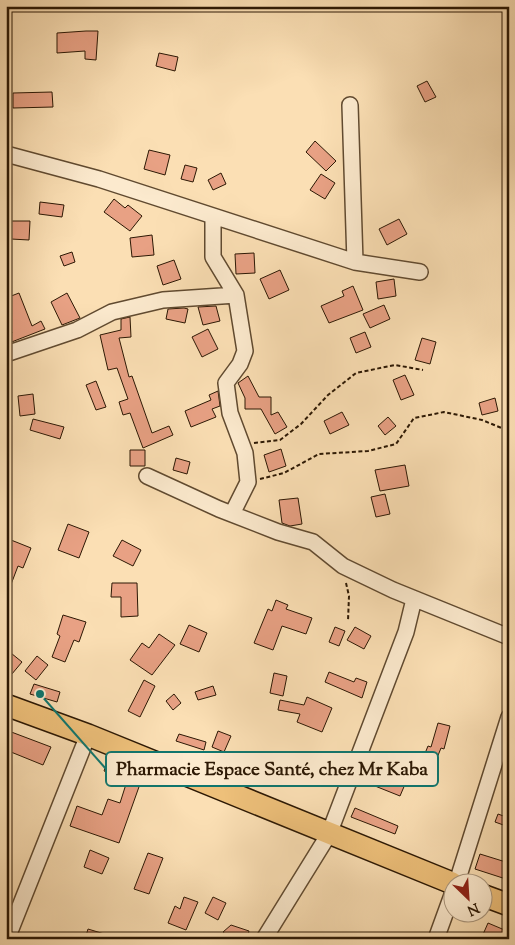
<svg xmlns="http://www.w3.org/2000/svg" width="515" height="945" viewBox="0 0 515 945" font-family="'Sorts Mill Goudy',serif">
  <rect width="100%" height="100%" fill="#fbdfb4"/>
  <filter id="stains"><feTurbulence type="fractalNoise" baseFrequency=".004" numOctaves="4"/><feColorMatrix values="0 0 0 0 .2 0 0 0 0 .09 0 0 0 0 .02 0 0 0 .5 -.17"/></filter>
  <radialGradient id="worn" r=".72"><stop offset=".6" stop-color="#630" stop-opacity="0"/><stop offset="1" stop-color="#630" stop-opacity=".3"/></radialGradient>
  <path fill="#e8a184" stroke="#2c1804" d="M86,31h12l-2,29 -11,-1v-8l-28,2v-20z
    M159,53l19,4 -3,14 -19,-5z
    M427,81l9,16 -11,5 -8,-16z
    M52,92l1,15 -40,1v-15z
    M315,141l21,20 -10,10 -20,-19z
    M149,150l21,5 -5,20 -21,-6z
    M185,165l12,3 -4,14 -12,-3z
    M221,173l5,11 -13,6 -5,-10z
    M321,174l14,9 -10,16 -15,-9z
    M114,199l11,9 3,-3 14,11 -12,15 -26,-19z
    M40,202l24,3 -2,12 -23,-3z
    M399,219l8,15 -20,11 -8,-16z
    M11,221h19l-1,19 -18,-1z
    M152,235l2,20 -22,2 -2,-19z
    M72,252l3,10 -11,4 -4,-10z
    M254,253l1,20 -19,1 -1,-20z
    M174,260l7,19 -18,6 -6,-19z
    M280,270l9,20 -20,9 -9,-20z
    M394,279l2,17 -18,3 -2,-17z
    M353,286l10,24 -34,13 -8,-17 23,-10 -2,-5z
    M19,293l13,33 9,-5 4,8 -36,14 -3,-7 6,-3 -6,-17v-18z
    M67,293l13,25 -18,7 -11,-23z
    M384,305l6,14 -20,9 -7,-14z
    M216,306l4,15 -17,4 -5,-18z
    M184,308l4,1 -3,14 -19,-4 2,-10z
    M130,317l1,20 -12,1 10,39 3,-1 20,57 17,-7 4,9 -30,13 -13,-35 -7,2 -4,-13 9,-3 -11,-31 -9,2 -8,-35 21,-5v-11z
    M208,329l10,20 -16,8 -10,-20z
    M365,332l6,15 -15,6 -6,-15z
    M422,338l14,4 -6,22 -15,-4z
    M405,375l9,20 -13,5 -8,-20z
    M248,376l11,21h12v18l7,-3 9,15 -12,7 -14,-25h-16v-11l-7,-15z
    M96,381l10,26 -10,3 -10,-25z
    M218,391l2,15 -8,3 4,8 -25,10 -6,-16 26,-11 -2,-5z
    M33,394l2,20 -15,2 -2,-20z
    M495,398l3,13 -16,4 -3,-12z
    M342,412l7,13 -19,9 -6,-13z
    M388,417l8,9 -11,9 -7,-9z
    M33,419l31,8 -4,12 -30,-9z
    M281,449l5,17 -17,6 -5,-17z
    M130,450h15v16h-15z
    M176,458l14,4 -3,12 -14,-4z
    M405,465l4,21 -29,5 -5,-21z
    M385,494l5,20 -14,3 -5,-20z
    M298,498l4,26 -12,2 -8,-3 -3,-23z
    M68,524l21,8 -10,26 -21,-8z
    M11,540l20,8 -8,20 -5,-2 -11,29 -1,-43z
    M122,540l19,10 -8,16 -20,-10z
    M112,583h25l1,33 -17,1v-20h-10z
    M276,600l12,5 -2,4 26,9 -6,16 -24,-8 -9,24 -19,-7 14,-34 4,2z
    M63,615l23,7 -7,20 -5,-2 -9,22 -13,-5 8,-21 -3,-2z
    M189,625l18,8 -8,19 -19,-8z
    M335,627l10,4 -6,15 -10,-4z
    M355,627l16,9 -7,13 -17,-9z
    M159,634l16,11 -23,30 -22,-15 12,-17 7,5z
    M6,649l16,13 -16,19z
    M37,656l11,9 -12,15 -11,-9z
    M329,672l25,10 2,-4 11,4 -5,16 -37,-16z
    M274,673l13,3 -4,20 -13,-3z
    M144,680l11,6 -15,31 -12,-6z
    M34,684l26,8 -3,10 -27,-8z
    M213,686l3,9 -18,5 -3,-8z
    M174,694l7,9 -8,7 -7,-9z
    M307,697l25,11 -10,24 -25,-10 3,-8 -22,-4 2,-10 24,5z
    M438,723l12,3 -6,23 -3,-1 -12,30 -12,-5 11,-27 3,1z
    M6,730l45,17 -8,18 -37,-15z
    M218,731l13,5 -7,16 -12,-5z
    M179,734l27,8 -2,8 -28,-9z
    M107,763l18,6 -3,8 -18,-6z
    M384,765l25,10 -9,21 -25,-10z
    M127,781l13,3 -21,59 -49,-17 7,-20 25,9 6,-16 12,4z
    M355,808l43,18 -3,8 -44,-17z
    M498,814l11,4v9l-14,-5z
    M90,850l19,8 -7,16 -18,-7z
    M148,853l15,5 -14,36 -15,-5z
    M480,854l29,9v17l-34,-11z
    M184,897l14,5 -12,28 -18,-7 7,-17 5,3z
    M213,897l13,6 -8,17 -13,-7z
    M488,923l19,8 -4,8h-22z
    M231,925l18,6 -2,8h-16l-8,-7z
    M88,929l23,7v3h-26z"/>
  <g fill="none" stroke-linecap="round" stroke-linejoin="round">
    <defs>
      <path id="minor" d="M350,105l5,157
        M6,154l93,25 256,83 65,10
        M213,217v40l23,38 9,56 -5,13 -14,19 4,30 15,40 3,29 -16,32
        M6,354l71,-24 35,-18 51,-12 73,-5
        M147,476l72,33 59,23 35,10 30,24 50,24 116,47
        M457,882l52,-165
        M7,939l81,-204
        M264,939l65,-105 77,-202 8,-33
        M436,939l16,-44"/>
      <path id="highway" d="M6,705l82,30 364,148
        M482,895l27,10"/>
    </defs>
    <use href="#minor" stroke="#604a30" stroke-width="18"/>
    <use href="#highway" stroke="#2c1804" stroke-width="24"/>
    <path stroke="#2c1804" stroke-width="2" stroke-dasharray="4 2.5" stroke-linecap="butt" d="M254,443l26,-3 21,-16 27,-29 28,-22 39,-8 28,5
      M260,479l24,-6 35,-19 49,-3 28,-7 18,-26 30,-6 38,8 27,11
      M346,583l3,13 -1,25"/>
    <use href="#minor" stroke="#fceace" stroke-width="15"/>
    <use href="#highway" stroke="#eec07a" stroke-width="21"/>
  </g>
  <path fill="none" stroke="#0f766e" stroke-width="2" d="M40 694L106 769"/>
  <circle fill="#0f766e" stroke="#fceace" stroke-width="2" cx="40" cy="694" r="5"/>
  <rect fill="#fceace" stroke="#0f766e" stroke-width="2" x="106" y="752" width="332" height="34" rx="5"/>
  <g font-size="19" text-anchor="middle" font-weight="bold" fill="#2c1804">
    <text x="272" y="775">Pharmacie Espace Santé, chez Mr Kaba</text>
  </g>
  <rect width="515" height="945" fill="none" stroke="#fbdfb4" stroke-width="25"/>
  <rect x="8" y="8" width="500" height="930" fill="none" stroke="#2c1804" stroke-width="2.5"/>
  <rect x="12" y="12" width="490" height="920" fill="none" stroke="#2c1804"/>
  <g transform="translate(468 898) rotate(155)"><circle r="24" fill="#fceace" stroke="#a9967d"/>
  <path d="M0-4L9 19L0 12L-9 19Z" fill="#8f2418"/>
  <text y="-8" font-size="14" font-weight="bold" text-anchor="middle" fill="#2c1804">N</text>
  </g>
  <rect width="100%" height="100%" filter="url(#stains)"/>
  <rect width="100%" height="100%" fill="url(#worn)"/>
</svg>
